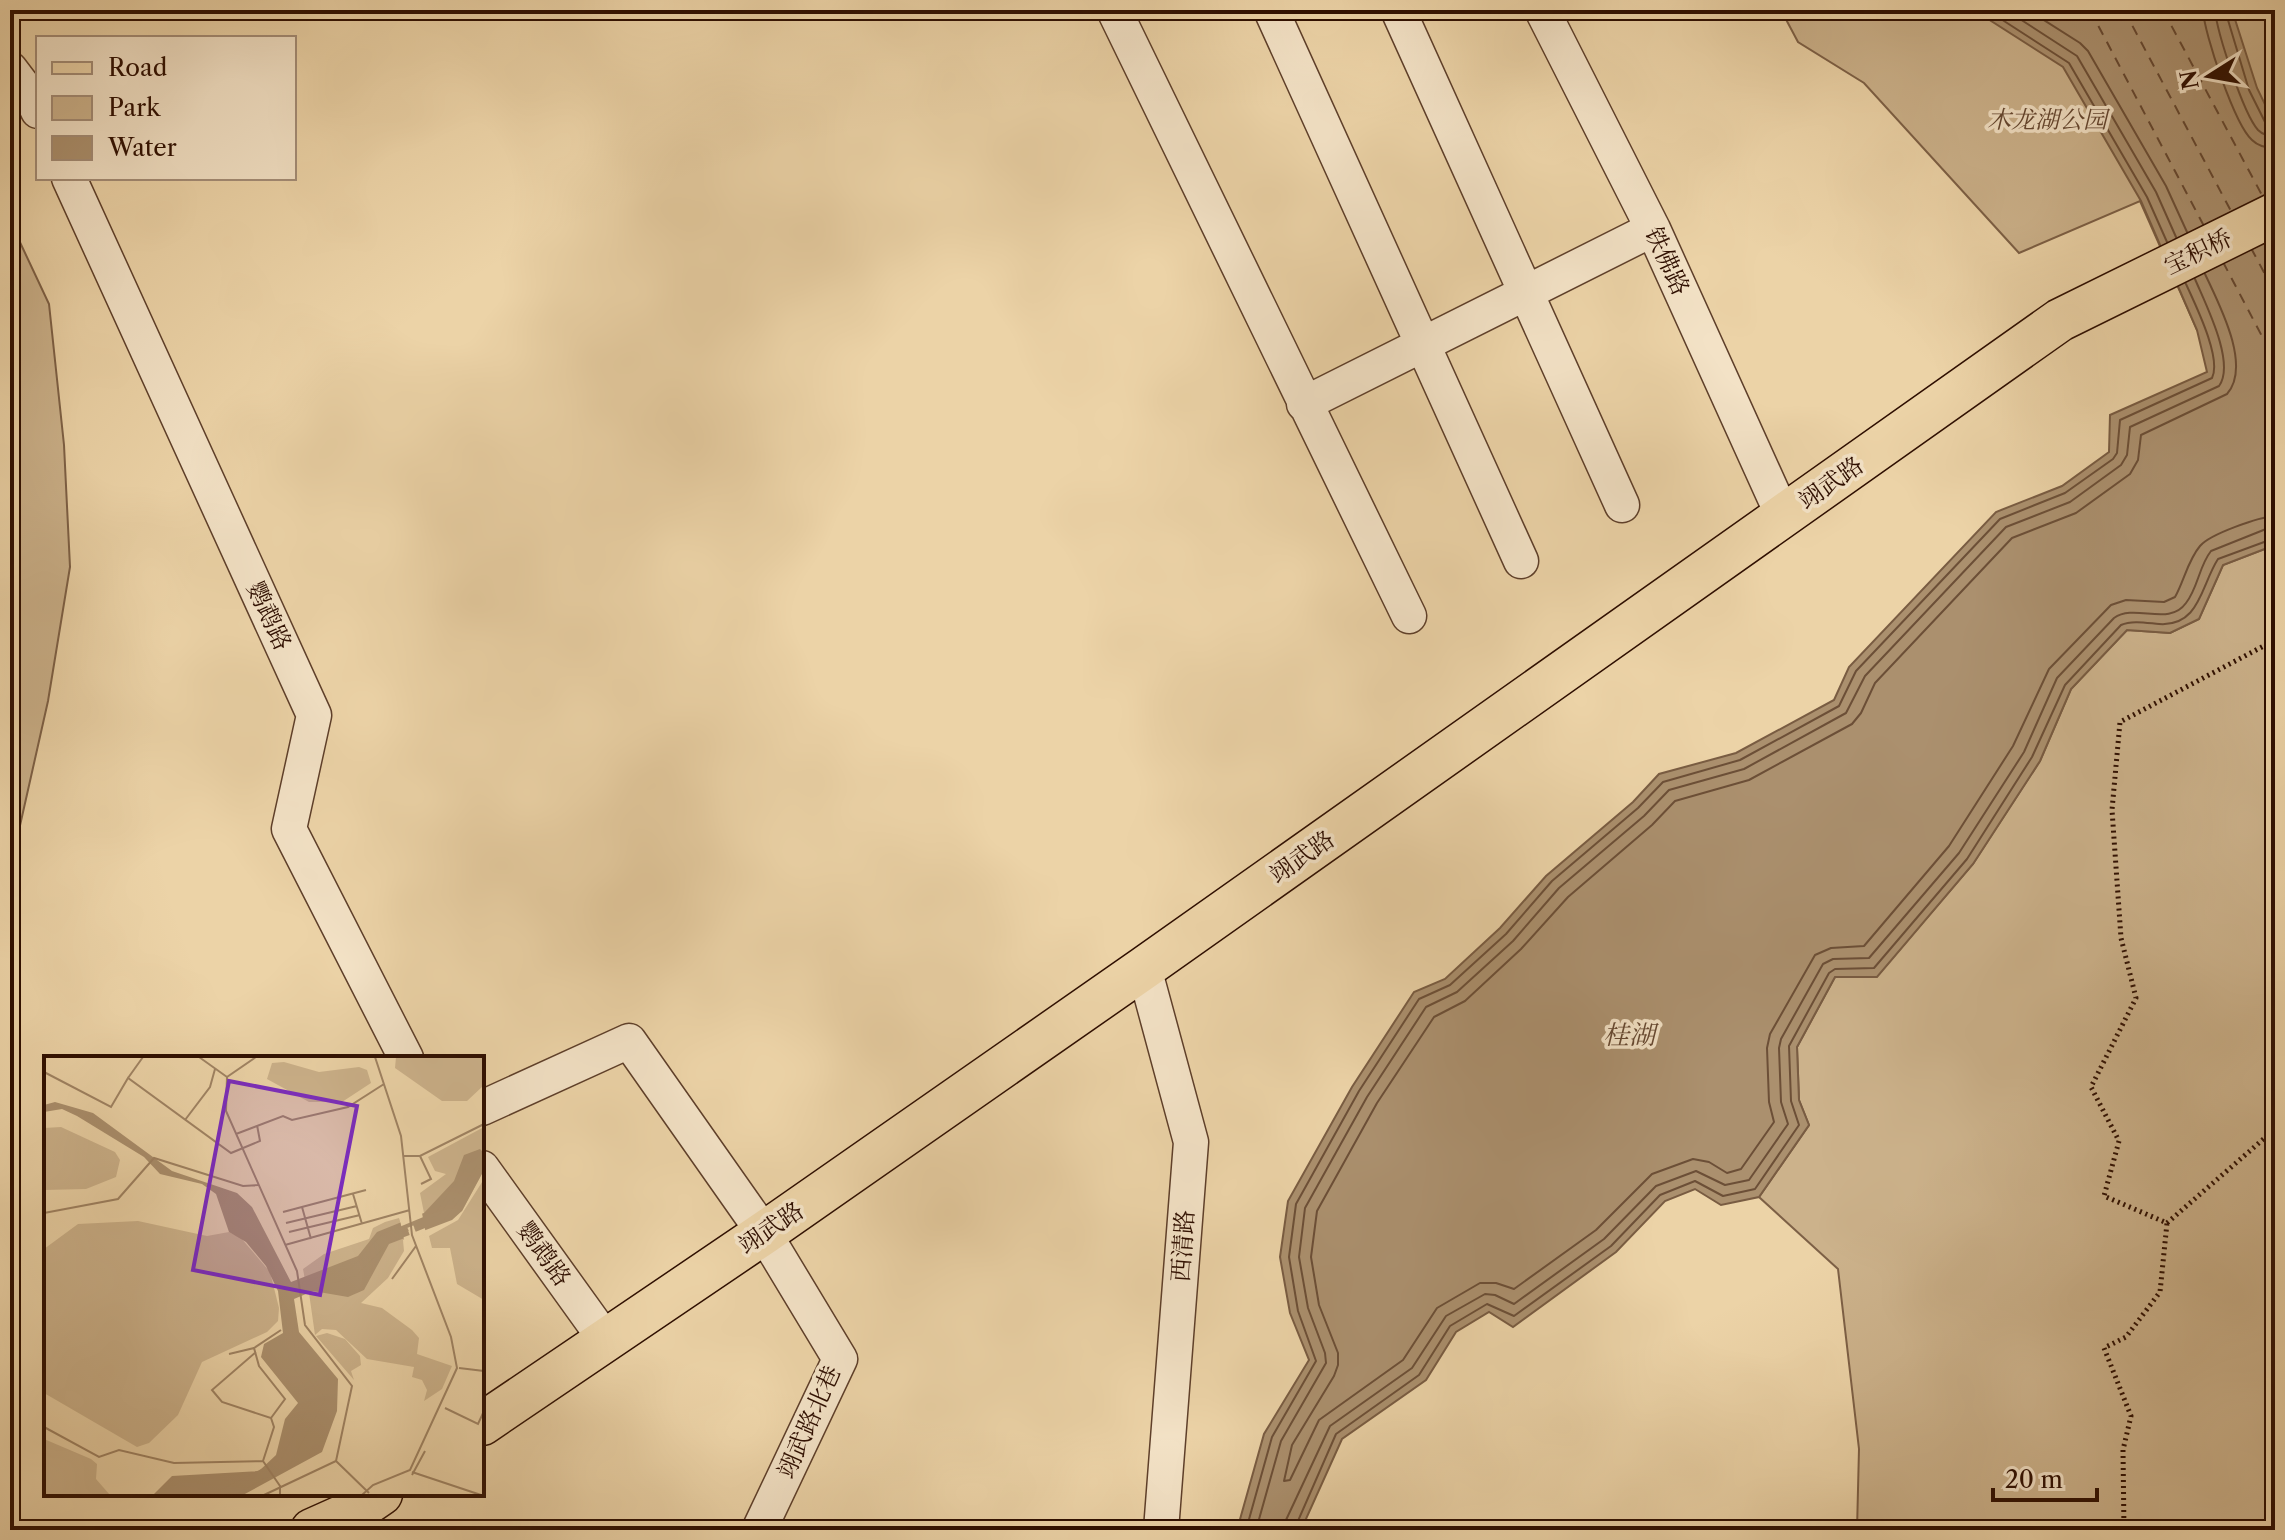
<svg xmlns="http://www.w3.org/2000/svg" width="2285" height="1540" viewBox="0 0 2285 1540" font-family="'Libre Caslon Text','Noto Serif SC',serif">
  <rect width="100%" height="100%" fill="#ecd3a7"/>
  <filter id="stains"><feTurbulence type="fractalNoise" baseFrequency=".0025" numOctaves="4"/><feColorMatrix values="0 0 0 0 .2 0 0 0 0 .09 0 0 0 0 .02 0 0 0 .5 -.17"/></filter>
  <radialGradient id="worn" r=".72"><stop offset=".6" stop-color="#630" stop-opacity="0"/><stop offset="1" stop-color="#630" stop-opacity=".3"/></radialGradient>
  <path fill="#ccb28b" stroke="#7d6046" stroke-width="2" d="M1781,10h494v285l-78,35 -57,-129 -121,52 -155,-170 -66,-41z
    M10,221l39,83 15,141 6,122 -22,134 -38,169z
    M2275,545v985h-418l2,-81 -21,-180 -79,-72 50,-72 -10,-25 -2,-53 38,-70 42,-1 96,-112 67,-103 31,-72 56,-59 43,3 29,-14 24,-54z"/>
  <path fill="#ab906e" stroke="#795c42" stroke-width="2" d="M1974,10h258l25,78 18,37v420l-52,20 -24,54 -29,14 -43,-3 -56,59 -31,72 -67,103 -96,113h-42l-38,70 2,53 10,25 -50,72 -38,8 -26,-16 -30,12 -49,51 -103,75 -24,-15 -33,20 -30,48 -84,59 -41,91h-64l27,-96 45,-74 -19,-47 -10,-56 8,-56 64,-114 62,-95 31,-13 55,-51 46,-52 87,-74 26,-28 77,-21 98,-53 15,-33 147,-155 66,-26 47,-34 1,-37 97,-43 -10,-42 -56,-129 -78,-134z"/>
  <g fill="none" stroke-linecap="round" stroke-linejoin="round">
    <path stroke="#6c4f37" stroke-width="2" d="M1987,10l82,53 78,134 20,45
      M2006,10l71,46 79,136 20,45
      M2028,10l52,33 8,8 78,135 21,46
      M2203,10c1,24 32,115 49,130 6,6 14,8 23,8
      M2215,10c2,22 28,103 43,120 5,5 10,6 17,6
      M2225,10l24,80 16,32 10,4
      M2205,274c14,30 47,92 22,120l-86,41 -3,25 -8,14 -54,39 -64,25 -137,145 -14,30 -9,11 -103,56 -74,21 -23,24 -84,72 -47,52 -56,52 -31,16 -57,86 -60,108 -6,46 8,48 19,48v12l-4,11 -42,69 -8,36 6,-1 29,-60 84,-60 34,-52 43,-25h16l18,6 82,-59 56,-56 41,-15 16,3 18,11 14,-4 33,-47 -5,-20 -2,-54 3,-14 45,-79 16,-7 33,-2 85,-100 64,-100 36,-77 62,-64 15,-5 38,2 11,-5c9,-16 13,-37 25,-51 10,-12 59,-29 75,-30
      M1246,1530l26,-93 44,-76 -18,-50 -9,-54 7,-53 63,-113 60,-92 31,-14 56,-51 46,-53 86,-73 25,-26 77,-22 99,-54 17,-35 144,-152 65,-26 48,-34 4,-6 3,-33 92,-42c10,-20 -17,-74 -26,-94
      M1256,1530l25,-89 45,-78 -1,-10 -17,-45 -9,-51 6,-49 62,-111 59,-90 31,-15 56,-51 46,-53 85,-72 25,-26 75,-21 102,-56 19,-37 141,-149 64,-25 51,-37 6,-10 3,-28 89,-41c17,-23 -14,-83 -24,-107
      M1284,1530l2,-10 44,-94 82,-58 34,-52 39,-22 10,1 19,9 90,-65 52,-53 40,-15 29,14 24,-5 39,-56 -7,-22 -2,-54 2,-9 42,-75 10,-5 36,-1 90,-105 65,-101 33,-74 57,-60c21,-15 55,9 72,-15 12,-15 13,-37 25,-52l55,-22 9,-1
      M1294,1530l42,-96 83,-59 31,-49 37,-22 27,12 97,-70 49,-51 35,-14 28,15 32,-7 44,-64 -8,-24 -2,-55 40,-73 6,-4 39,-1 93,-109 65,-102 33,-72 56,-60c11,-5 26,-2 38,-1 41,3 42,-39 59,-65l57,-21"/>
    <path stroke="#664831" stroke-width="2" stroke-dasharray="10 8" stroke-linecap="butt" d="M2090,10l115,218
      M2124,10l107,201
      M2163,10l100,187
      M2251,248l24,45
      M2223,262l52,99"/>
    <defs>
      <path id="minor" d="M1114,10l295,606
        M1271,10l250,551
        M1398,10l224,495
        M1542,10l111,219 130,287
        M10,69l22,29 6,13
        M69,178l245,537 -25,114 117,229
        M1304,404l349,-175
        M1144,968l47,174 -30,388
        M482,1108l147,-67 135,192 76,126 -81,171
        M482,1168l123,171"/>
      <path id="major" d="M482,1424l282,-191 380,-265 916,-648 215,-106
        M312,1530l47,-21 22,-15"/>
    </defs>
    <use href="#minor" stroke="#5e3f2a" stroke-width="37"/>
    <use href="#major" stroke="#2e0e00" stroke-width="45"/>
    <path stroke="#2e0e00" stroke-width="5" stroke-dasharray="2 4" stroke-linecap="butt" d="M2167,1223l108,-94
      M2124,1530l-1,-80 8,-34 -27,-68 22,-11 34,-45 7,-69 -63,-27 15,-55 -28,-54 45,-89 -15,-60 -9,-128 8,-88 155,-82"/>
    <use href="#minor" stroke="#f3e2c6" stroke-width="34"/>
    <use href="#major" stroke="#ecd3a7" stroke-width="42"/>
  </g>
  <g text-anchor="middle" stroke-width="7" stroke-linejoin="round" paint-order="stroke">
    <g font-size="24" font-style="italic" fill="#654731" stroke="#f3e2c6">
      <text x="2047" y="128">木龙湖公园</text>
    </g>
    <g font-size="24" fill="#2e0e00" stroke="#f3e2c6">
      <text transform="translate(2198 252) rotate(-26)" y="8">宝积桥</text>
      <text transform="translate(1667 261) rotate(65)" y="8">铁佛路</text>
      <text transform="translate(1831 483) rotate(-35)" y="8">翊武路</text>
      <text transform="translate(269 616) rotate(65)" y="8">鹦鹉路</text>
      <text transform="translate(1302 857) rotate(-35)" y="8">翊武路</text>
      <text transform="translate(771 1228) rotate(-34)" y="8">翊武路</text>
      <text transform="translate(1183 1246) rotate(-86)" y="8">西清路</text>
      <text transform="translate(544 1254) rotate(54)" y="8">鹦鹉路</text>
      <text transform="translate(809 1422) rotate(-66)" y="8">翊武路北巷</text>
    </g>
    <g font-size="26" font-style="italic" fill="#664831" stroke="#f3e2c6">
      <text x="1629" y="1044">桂湖</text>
    </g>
  </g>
  <g transform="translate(44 1056)">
    <rect width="440" height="440" fill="#ecd3a7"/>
    <path d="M352,1h88l-1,29 -16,15h-25l-47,-33zM240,6l35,10 40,-5 8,3 4,13 -29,19h-33l-42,-23 5,-16zM17,71l54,25 5,8 -4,17 -30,12 -42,1v-62zM440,71v43l-22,41 -59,29 1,11 -16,27 -27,25 21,5 30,22 7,8 -2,16 35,12 -10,23 -18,12 3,-11 -5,-10 -10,-3 2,-10 -47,-8 -31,-29 -14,-1 -7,6 -6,-42 -12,2 -3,-13 11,-2 -2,-11 21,-15 45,-15 4,-11 12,-6 14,-4 2,6 23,-11 -4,-20 26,-19 -11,-3 -7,-14zM440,123v121l-27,-16 -7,-36h-18l-3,-12 29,-16zM94,165l69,15 22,-4 12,6 29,34 9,36 -1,13 -11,11 -65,30 -24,53 -29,28 -12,4 -93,-54v-144l34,-25zM283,277l18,6 15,17 1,9 -10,6 3,9 -38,-44zM0,383l47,20 6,5 -1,15 14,16h-66z" fill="#ccb28b"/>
    <path d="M11,46l38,11 79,58 65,22 15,14 39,75 67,-26 19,-24 47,-19 30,-32 10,-26 16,-6 4,4v17l-22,41 -10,9 -63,24 -25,46 -16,7 -35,-6 -19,8 5,33 39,47 -1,32 -15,41 -79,43h-90l19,-19 87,-5 17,-16 9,-36 13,-16 -37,-46 3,-13 19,-11 -5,-42 -12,-25 -20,-24 -17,-10 -13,-38 -14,-10 -42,-10 -16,-17 -67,-41 -15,-7 -18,3v-7z" fill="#ab906e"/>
    <path d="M378,157l4,21 -21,10 -5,-24z" fill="#ecd3a7"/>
    <path fill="none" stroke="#ab906e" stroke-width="4" d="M370,171l27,-11 35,-53 8,-1M371,174l27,-11 42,-54M259,228l49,-14 31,-34 55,-23 35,-52 11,-3M171,439l68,-35 31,-60 -23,-42 -10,-67 16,-5M178,439l64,-33 32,-62 -24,-44 -10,-63 69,-21 32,-33 23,-10M186,439l59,-32 34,-64 -25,-45 -10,-59 67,-21 32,-33 22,-8"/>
    <path fill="none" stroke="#a08464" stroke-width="2" d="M155,1l28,20M212,1l-29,20 -1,34 71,160 8,54 47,61 -16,75 -72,34M0,16l67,35 17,-29 103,75 29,-12 -3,-16M84,22l15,-21M141,64l25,-33 5,-18M192,78l47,-18 9,4 56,-13 36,-23M360,100h16l64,-32M376,100l11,23 -10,5M309,138l9,30M258,151l9,32M239,156l83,-22M0,157l74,-14 36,-41 89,28 15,-1M242,167l71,-17M245,176l71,-17M241,189l125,-35M348,223l24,-33M210,292l5,18 26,33 -14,19M212,296l-44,38 10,12 49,16 3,9 -11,34M185,298l25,-6 27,-18M415,312l25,3M401,352l33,16 6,-13M0,371l55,30 20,-7 55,13 89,-2M219,405l17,25v9M292,405l33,32M368,416l69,23M368,419l13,-24M318,439l11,-10 37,-15 47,-102 -6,-31 -39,-102 -11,-99 -26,-79"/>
    <path fill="#7b2cbf" fill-opacity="0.15" stroke="#7b2cbf" stroke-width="4" d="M185,25l128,25 -37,189 -127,-25z"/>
    <rect width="440" height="440" fill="none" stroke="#2e0e00" stroke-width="4"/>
  </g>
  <rect width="2285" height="1540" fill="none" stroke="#ecd3a7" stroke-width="40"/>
  <rect x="12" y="12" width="2261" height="1516" fill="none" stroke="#2e0e00" stroke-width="4"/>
  <rect x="20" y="20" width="2245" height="1500" fill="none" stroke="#2e0e00" stroke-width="2"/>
  <rect x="36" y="36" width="260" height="144" fill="#f3e2c6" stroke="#a48d77" stroke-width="2"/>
  <rect x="52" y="62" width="40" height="12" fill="#ecd3a7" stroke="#a48d77" stroke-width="2"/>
  <text x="108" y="76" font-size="24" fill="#2e0e00">Road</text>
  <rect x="52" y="96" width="40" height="24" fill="#ccb28b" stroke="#a48d77" stroke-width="2"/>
  <text x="108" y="116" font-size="24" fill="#2e0e00">Park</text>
  <rect x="52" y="136" width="40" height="24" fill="#ab906e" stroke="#a48d77" stroke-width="2"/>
  <text x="108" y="156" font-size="24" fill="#2e0e00">Water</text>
  <g transform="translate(2209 76) rotate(259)" stroke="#f3e2c6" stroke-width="6" paint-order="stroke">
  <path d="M0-6L14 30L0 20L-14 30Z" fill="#2e0e00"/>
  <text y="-12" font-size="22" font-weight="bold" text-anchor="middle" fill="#2e0e00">N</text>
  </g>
  <path d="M1993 1488v12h104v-12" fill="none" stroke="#2e0e00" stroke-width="4"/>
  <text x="2005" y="1488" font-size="24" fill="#2e0e00" stroke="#f3e2c6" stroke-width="6" paint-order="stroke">20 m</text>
  <rect width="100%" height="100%" filter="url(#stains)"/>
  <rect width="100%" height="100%" fill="url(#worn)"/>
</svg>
